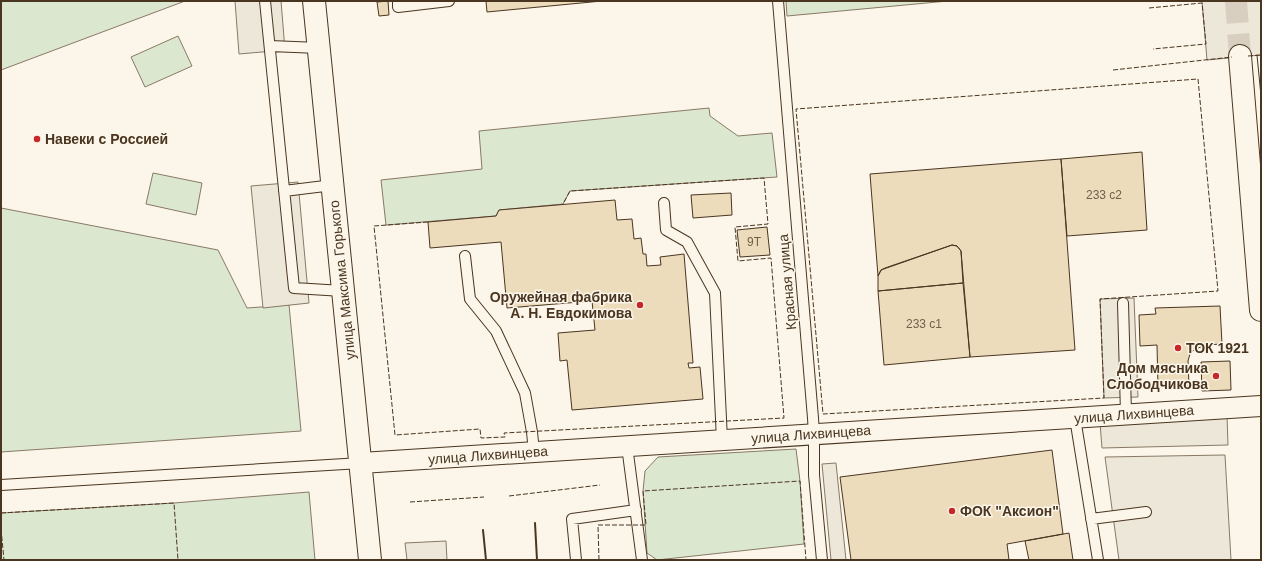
<svg xmlns="http://www.w3.org/2000/svg" width="1262" height="561" viewBox="0 0 1262 561" font-family="Helvetica,sans-serif">
  <rect width="100%" height="100%" fill="#fbf6e9"/>
  <path fill="#dce7d0" stroke="#887966" d="M1,1h184l-184,69z
    M786,1h162l-161,15z
    M178,36l14,30 -47,21 -14,-30z
    M709,108l1,8 28,20 34,-3 5,44 -207,14 -7,13 -64,6 -3,6 -110,9 -5,-45 101,-11 -3,-38z
    M153,173l49,10 -6,32 -50,-11z
    M1,208l217,42 29,58 42,-3 12,126 -300,21z
    M796,449l4,32 4,63 -147,16 -10,-7 -4,-62 2,-20 13,-14z
    M309,492l6,68h-314v-47l173,-10z"/>
  <path fill="#ede7d9" stroke="#887966" d="M235,1h46l4,49 -46,4z
    M1202,1h59v54l-54,5z
    M298,182l11,121 -46,5 -12,-122z
    M1134,298l4,99 -34,1 -4,-99z
    M1227,415l1,30 -126,3 -2,-25z
    M1225,455l6,105h-112l-14,-103z
    M836,463l10,97h-15l-9,-96z
    M446,541l1,19h-40l-2,-17z"/>
  <path fill="#ecdcbc" stroke="#4a3520" d="M388,1l1,14 -10,1 -2,-14z
    M486,1h116l-115,11z
    M1142,152l5,78 -80,6 -6,-77z
    M1061,159l14,191 -105,7 -9,-106 -4,-5 -5,-1 -67,23 -4,2 -3,6 -8,-102z
    M731,193l1,22 -39,3 -2,-23z
    M615,200l2,20 15,-1 2,20 7,-1 2,16h3l1,12 14,-1 -1,-8 24,-3 9,109h-5l1,5 11,-1 3,32 -131,11 -5,-50 -7,1 -2,-28 37,-3 -3,-29 -85,7 -6,-66 -71,6 -2,-26 68,-6 3,-6z
    M767,227l3,28 -30,2 -3,-27z
    M952,245l5,1 4,5 2,32 -85,8v-15l3,-6z
    M963,283l7,74 -86,8 -6,-74z
    M1220,306l2,38 -17,1 -11,5 -4,4 -2,7 1,25 -31,1 -1,-42 -17,1 -1,-31 17,-1 -1,-6z
    M1230,361l1,29 -29,1 -1,-29z
    M1052,450l11,84 -56,10 2,16h-158l-11,-83z
    M1069,533l4,27h-44l-4,-19z"/>
  <g fill="none" stroke-linecap="round" stroke-linejoin="round">
    <path stroke="#d8cfc1" stroke-width="22" stroke-dasharray="22 11" stroke-linecap="butt" d="M1236,1l4,55"/>
    <defs>
      <path id="lane" d="M265,1l29,287 49,3
        M398,1v6l51,-6
        M778,1l35,417 1,16v41l8,85
        M270,46l49,2
        M284,191l49,-6
        M664,203l2,27 21,12 28,51 7,147
        M465,256l5,43 26,32 29,62 7,39 2,20
        M1123,303l3,111
        M1075,418l23,142
        M627,446l15,114
        M1,485l360,-22
        M1091,519l55,-7
        M576,560l-4,-41 64,-9"/>
      <path id="street" d="M361,463l900,-57"/>
      <path id="primary" d="M314,1l56,559
        M1240,56l21,254"/>
    </defs>
    <use href="#lane" stroke="#4a3520" stroke-width="12"/>
    <use href="#street" stroke="#4a3520" stroke-width="22"/>
    <use href="#primary" stroke="#4a3520" stroke-width="24"/>
    <use href="#lane" stroke="#fbf6e9" stroke-width="10"/>
    <use href="#street" stroke="#fbf6e9" stroke-width="20"/>
    <use href="#primary" stroke="#fbf6e9" stroke-width="22"/>
    <path stroke="#4a3520" stroke-width="1" d="M1257,55l4,41"/>
    <path stroke="#4a3520" stroke-width="1" stroke-dasharray="5 2" stroke-linecap="butt" d="M1149,8l53,-5 4,41 -53,5
      M1248,56l13,-1
      M1113,70l119,-13
      M1198,79l20,212 -118,8 4,99 -281,16 -27,-305z
      M428,222l-54,4 21,209 85,-6 1,9 24,-1 -1,-4 280,-15 -13,-160 -33,3 -3,-34 33,-3 -4,-46 -194,13 -7,13
      M509,496l91,-11
      M410,502l74,-5
      M1,513l173,-10 4,57
      M1,529l3,31
      M599,560l-1,-35h48l-3,-34 157,-10 6,79"/>
    <path stroke="#4a3520" stroke-width="2" d="M535,523l2,37
      M483,530l3,30"/>
  </g>
  <g fill="#c62828" stroke="#fbf6e9" stroke-width="1.5">
    <circle cx="37" cy="139" r="4"/>
    <circle cx="640" cy="305" r="4"/>
    <circle cx="1178" cy="348" r="4"/>
    <circle cx="1216" cy="376" r="4"/>
    <circle cx="952" cy="511" r="4"/>
  </g>
  <g text-anchor="middle" stroke-width="3" stroke-linejoin="round" paint-order="stroke">
    <g font-size="12" fill="#725f47">
      <text x="1104" y="199">233 с2</text>
      <text x="754" y="246">9Т</text>
      <text x="924" y="328">233 с1</text>
    </g>
    <g font-size="14" font-weight="bold" fill="#4a3520" stroke="#fbf6e9" text-anchor="start">
      <text x="45" y="144">Навеки с Россией</text>
      <text x="632" y="302" text-anchor="end">Оружейная фабрика<tspan x="632" dy="16">А. Н. Евдокимова</tspan></text>
      <text x="1186" y="353">ТОК 1921</text>
      <text x="1208" y="373" text-anchor="end">Дом мясника<tspan x="1208" dy="16">Слободчикова</tspan></text>
      <text x="960" y="516">ФОК "Аксион"</text>
    </g>
    <g font-size="14" fill="#4a3520" stroke="#fbf6e9">
      <text transform="translate(342 280) rotate(-96)" y="5">улица Максима Горького</text>
      <text transform="translate(787 282) rotate(-95)" y="5">Красная улица</text>
      <text transform="translate(1134 414) rotate(-4)" y="5">улица Лихвинцева</text>
      <text transform="translate(811 434) rotate(-4)" y="5">улица Лихвинцева</text>
      <text transform="translate(488 455) rotate(-4)" y="5">улица Лихвинцева</text>
    </g>
  </g>
  <rect width="1262" height="561" fill="none" stroke="#4a3520" stroke-width="4"/>
</svg>
